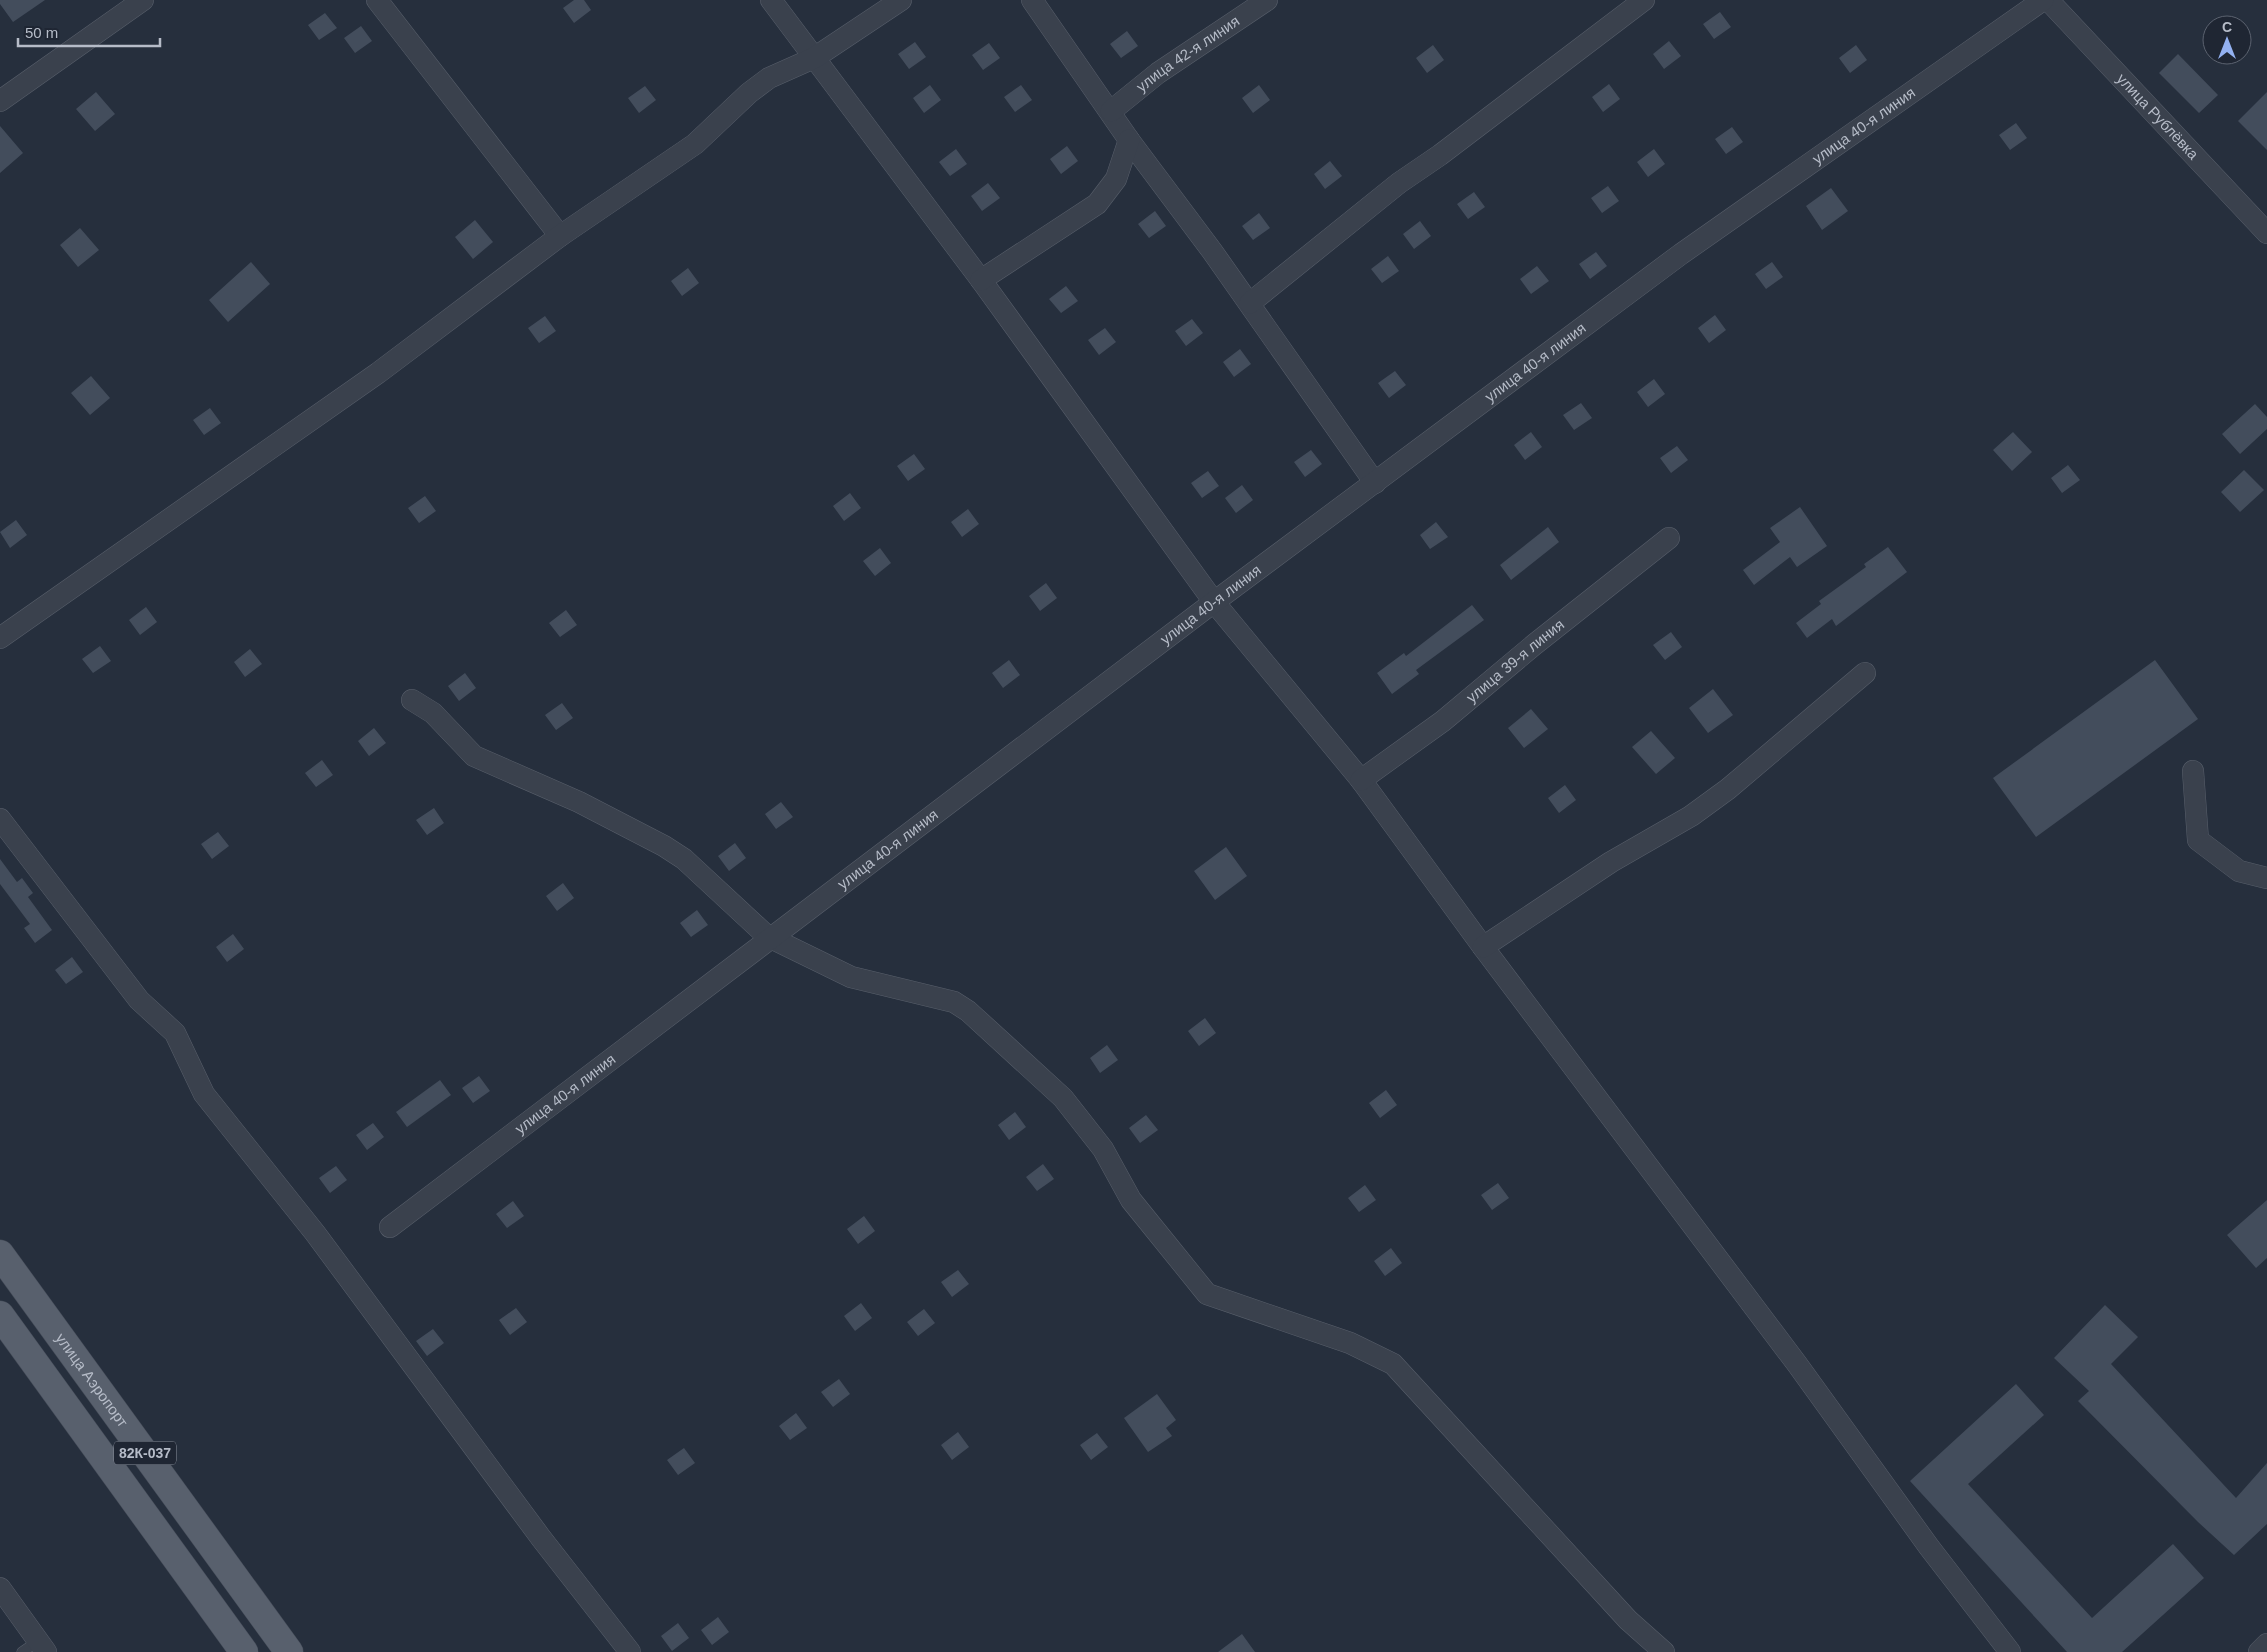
<svg xmlns="http://www.w3.org/2000/svg" width="2267" height="1652" viewBox="0 0 2267 1652" font-family="Helvetica,sans-serif">
  <rect width="100%" height="100%" fill="#262f3d"/>
  <path fill="#434d5c" d="M0,0h45l-32,22 -13,-18z
    M574,0h10l7,10 -17,13 -11,-15z
    M1720,12l11,15 -17,12 -11,-15z
    M325,13l12,15 -18,12 -11,-15z
    M361,26l11,15 -17,12 -11,-15z
    M1127,31l11,15 -17,12 -11,-14z
    M1669,41l12,15 -17,13 -11,-15z
    M915,42l11,15 -17,12 -11,-15z
    M989,43l11,15 -17,12 -11,-15z
    M1433,45l11,15 -17,13 -11,-15z
    M1856,45l11,15 -17,13 -11,-15z
    M2178,54l40,41 -19,18 -40,-40z
    M1609,84l11,15 -17,13 -11,-15z
    M930,85l11,15 -17,13 -11,-15z
    M1021,85l11,15 -17,12 -11,-15z
    M1259,85l11,15 -17,13 -11,-15z
    M645,86l11,14 -17,13 -11,-15z
    M96,92l19,22 -20,17 -19,-22z
    M2267,92v58l-29,-29z
    M2016,123l11,15 -17,12 -11,-15z
    M0,126l23,27 -23,20z
    M1732,127l11,15 -17,12 -11,-15z
    M1067,146l11,15 -17,13 -11,-15z
    M956,149l11,15 -17,12 -11,-14z
    M1654,149l11,15 -17,13 -11,-15z
    M1330,161l12,15 -17,13 -11,-15z
    M988,183l12,15 -18,13 -11,-15z
    M1608,186l11,15 -17,12 -11,-15z
    M1831,188l17,23 -26,19 -16,-24z
    M1474,192l11,15 -17,12 -11,-15z
    M1155,211l11,15 -17,12 -11,-14z
    M1259,213l11,15 -17,12 -11,-14z
    M475,220l18,22 -20,17 -18,-22z
    M1420,221l11,15 -17,13 -11,-15z
    M80,228l19,22 -21,17 -18,-22z
    M1596,252l11,14 -17,13 -11,-15z
    M1388,256l11,15 -17,12 -11,-14z
    M251,262l19,22 -42,38 -19,-22z
    M1772,262l11,15 -17,12 -11,-15z
    M1537,266l12,15 -18,13 -11,-15z
    M688,268l11,15 -17,13 -11,-15z
    M1066,286l12,15 -17,12 -12,-14z
    M1715,315l11,15 -17,13 -11,-15z
    M545,316l11,15 -17,12 -11,-15z
    M1192,319l11,14 -17,13 -11,-15z
    M1105,328l11,14 -17,13 -11,-15z
    M1240,349l11,15 -17,13 -11,-15z
    M1395,371l11,14 -17,13 -11,-15z
    M91,376l19,22 -20,17 -19,-22z
    M1654,379l11,15 -17,13 -11,-15z
    M1581,403l11,15 -18,12 -11,-15z
    M2255,404l12,13v12l-27,25 -18,-20z
    M210,408l11,15 -17,12 -11,-15z
    M1531,432l11,15 -17,13 -11,-15z
    M2013,432l19,20 -20,19 -19,-21z
    M1677,446l11,14 -17,13 -11,-15z
    M1311,450l11,14 -17,13 -11,-15z
    M914,454l11,15 -17,12 -11,-15z
    M2068,465l12,15 -18,13 -11,-15z
    M2244,470l20,20 -24,22 -19,-20z
    M1208,471l11,15 -17,12 -11,-15z
    M1242,485l11,15 -17,13 -11,-15z
    M850,493l11,15 -17,13 -11,-15z
    M425,496l11,15 -17,12 -11,-15z
    M1800,507l27,39 -30,21 -7,-10 -36,28 -11,-15 37,-28 -10,-14z
    M968,509l11,15 -17,13 -11,-15z
    M16,520l11,15 -17,13 -10,-16z
    M1436,522l12,15 -18,12 -10,-14z
    M1548,527l11,15 -48,38 -11,-15z
    M1888,547l19,25 -71,54 -4,-7 -25,19 -11,-15 25,-19 -2,-3 47,-34 -2,-3z
    M880,548l11,15 -16,13 -12,-15z
    M1046,583l11,15 -17,13 -11,-15z
    M1472,605l12,15 -68,50 3,4 -27,20 -15,-21 27,-20 2,3z
    M146,607l11,15 -17,13 -11,-15z
    M566,610l11,15 -17,12 -11,-14z
    M1671,632l11,15 -17,13 -12,-15z
    M100,646l11,15 -18,12 -11,-14z
    M250,649l12,15 -17,13 -11,-15z
    M1009,660l11,15 -17,13 -11,-15z
    M2155,660l43,59 -162,118 -43,-59z
    M465,673l11,15 -17,13 -11,-15z
    M1713,689l20,26 -25,18 -19,-25z
    M562,703l11,15 -17,12 -11,-15z
    M1531,709l17,20 -24,19 -16,-20z
    M374,728l12,15 -17,13 -11,-15z
    M1651,731l24,27 -19,16 -24,-27z
    M322,760l11,15 -17,12 -11,-14z
    M1565,785l11,15 -17,13 -11,-15z
    M781,802l12,15 -17,12 -11,-15z
    M434,808l10,15 -17,12 -11,-15z
    M218,832l11,14 -17,13 -11,-15z
    M735,843l11,15 -17,13 -11,-15z
    M1226,847l21,29 -32,24 -21,-29z
    M0,859l17,23 5,-4 11,15 -5,4 24,33 -17,13 -11,-15 6,-4 -30,-40z
    M563,883l11,15 -17,13 -11,-15z
    M697,910l11,15 -17,12 -11,-14z
    M233,934l11,15 -17,13 -11,-15z
    M72,957l11,15 -17,12 -11,-14z
    M1205,1018l11,15 -17,13 -11,-15z
    M1107,1045l11,15 -18,13 -10,-15z
    M479,1076l11,15 -17,12 -11,-15z
    M440,1080l11,15 -44,32 -11,-15z
    M1386,1090l11,15 -17,13 -11,-15z
    M1015,1112l11,15 -17,13 -11,-15z
    M1146,1115l12,15 -18,13 -11,-15z
    M373,1123l11,14 -17,13 -11,-15z
    M1043,1164l11,15 -17,12 -11,-14z
    M336,1166l11,14 -17,13 -11,-15z
    M1498,1183l11,15 -17,12 -11,-15z
    M1365,1185l11,15 -17,12 -11,-14z
    M2267,1200v58l-11,10 -29,-33z
    M513,1201l11,15 -17,12 -11,-14z
    M864,1216l11,15 -17,13 -11,-15z
    M1391,1248l11,15 -17,13 -11,-15z
    M958,1270l11,14 -17,13 -11,-15z
    M861,1303l11,15 -17,13 -11,-15z
    M2105,1305l33,32 -27,27 125,134 31,-35v61l-33,31 -36,-33 -120,-121 11,-10 -35,-33z
    M516,1308l11,14 -17,13 -11,-15z
    M924,1309l11,14 -17,13 -11,-14z
    M433,1329l11,14 -17,13 -11,-15z
    M839,1379l11,15 -17,13 -12,-15z
    M2016,1384l28,31 -76,69 124,134 81,-74 31,34 -82,74h-55l-157,-171z
    M1157,1394l19,26 -10,8 6,8 -24,16 -24,-34z
    M796,1413l11,15 -17,12 -11,-14z
    M958,1432l11,15 -17,13 -11,-15z
    M1097,1433l11,14 -17,13 -11,-15z
    M684,1448l11,15 -17,12 -11,-15z
    M718,1617l11,15 -17,13 -11,-15z
    M678,1623l11,15 -17,13 -11,-15z
    M1242,1634l13,18h-37z"/>
  <g fill="none" stroke-linecap="round" stroke-linejoin="round">
    <defs>
      <path id="service" d="M22,1652l16,-11"/>
      <g id="minor">
        <path d="M377,0l183,236"/>
        <path d="M771,0l210,280 233,322 147,178 122,167 314,417 132,183 81,105"/>
        <path d="M1032,0l97,140 83,111 163,232"/>
        <path id="s1" d="M2048,0l219,233"/>
        <path d="M0,101l143,-101"/>
        <path id="s2" d="M1111,111l47,-38 109,-73"/>
        <path d="M981,280l116,-76 19,-25 13,-39"/>
        <path d="M1250,303l149,-120 41,-28 204,-155"/>
        <path d="M0,638l378,-265 182,-137 135,-92 54,-51 20,-15 45,-20 87,-58"/>
        <path d="M412,700l21,13 41,43 105,46 85,44 20,13 83,77 84,41 103,25 14,9 95,87 40,51 28,51 76,94 143,49 43,21 235,256 36,32"/>
        <path d="M2193,771l5,69 41,31 28,7"/>
        <path id="s3" d="M1361,780l82,-59 92,-77 134,-106"/>
        <path d="M0,819l139,181 36,33 29,61 111,139 226,305 89,114"/>
        <path d="M1483,947l128,-85 80,-46 37,-27 137,-116"/>
        <path id="s4" d="M390,1227l824,-625 467,-348 362,-254"/>
        <path d="M0,1588l46,64"/>
        <path d="M2259,1652l8,-8"/>
      </g>
      <g id="primary">
        <path id="s5" d="M0,1254l289,398"/>
        <path d="M0,1315l244,337"/>
      </g>
    </defs>
    <use href="#service" stroke="#585f6b" stroke-width="11"/>
    <use href="#minor" stroke="#585f6b" stroke-width="22"/>
    <use href="#primary" stroke="#434a57" stroke-width="29"/>
    <use href="#service" stroke="#3a414d" stroke-width="10"/>
    <use href="#minor" stroke="#3a414d" stroke-width="21"/>
    <use href="#primary" stroke="#58606d" stroke-width="28"/>
  </g>
  <g text-anchor="middle" stroke-width="4.5" stroke-linejoin="round" paint-order="stroke">
    <rect fill="#1f2633" stroke="#898f9b" stroke-width="1" x="114" y="1441.5" width="62" height="23" rx="4"/>
    <g font-size="14" font-weight="bold" fill="#b6bcc8">
      <text x="145" y="1458">82К-037</text>
    </g>
    <g font-size="15" fill="#b6bcc8" stroke="#1f2633">
      <text dy="5" stroke="none"><textPath href="#s2" startOffset="96">улица 42-я линия</textPath></text>
      <text dy="5" stroke="none"><textPath href="#s1" startOffset="160">улица Рублёвка</textPath></text>
      <text dy="5" stroke="none"><textPath href="#s4" startOffset="1840">улица 40-я линия</textPath></text>
      <text dy="5" stroke="none"><textPath href="#s4" startOffset="1435">улица 40-я линия</textPath></text>
      <text dy="5" stroke="none"><textPath href="#s4" startOffset="1030">улица 40-я линия</textPath></text>
      <text dy="5" stroke="none"><textPath href="#s3" startOffset="195">улица 39-я линия</textPath></text>
      <text dy="5" stroke="none"><textPath href="#s4" startOffset="625">улица 40-я линия</textPath></text>
      <text dy="5" stroke="none"><textPath href="#s4" startOffset="220">улица 40-я линия</textPath></text>
      <text dy="5" stroke="none"><textPath href="#s5" startOffset="156">улица Аэропорт</textPath></text>
    </g>
  </g>
  <g transform="translate(2227 40)"><circle r="24" fill="#1f2633" stroke="#5b626f"/>
  <path d="M0-4L9 19L0 12L-9 19Z" fill="#93b1f1"/>
  <text y="-8" font-size="14" font-weight="bold" text-anchor="middle" fill="#b6bcc8">С</text>
  </g>
  <path d="M18 38v8h142v-8" fill="none" stroke="#b6bcc8" stroke-width="2.5"/>
  <text x="25" y="38" font-size="15" fill="#b6bcc8" stroke="#1f2633" stroke-width="4" paint-order="stroke">50 m</text>
</svg>
